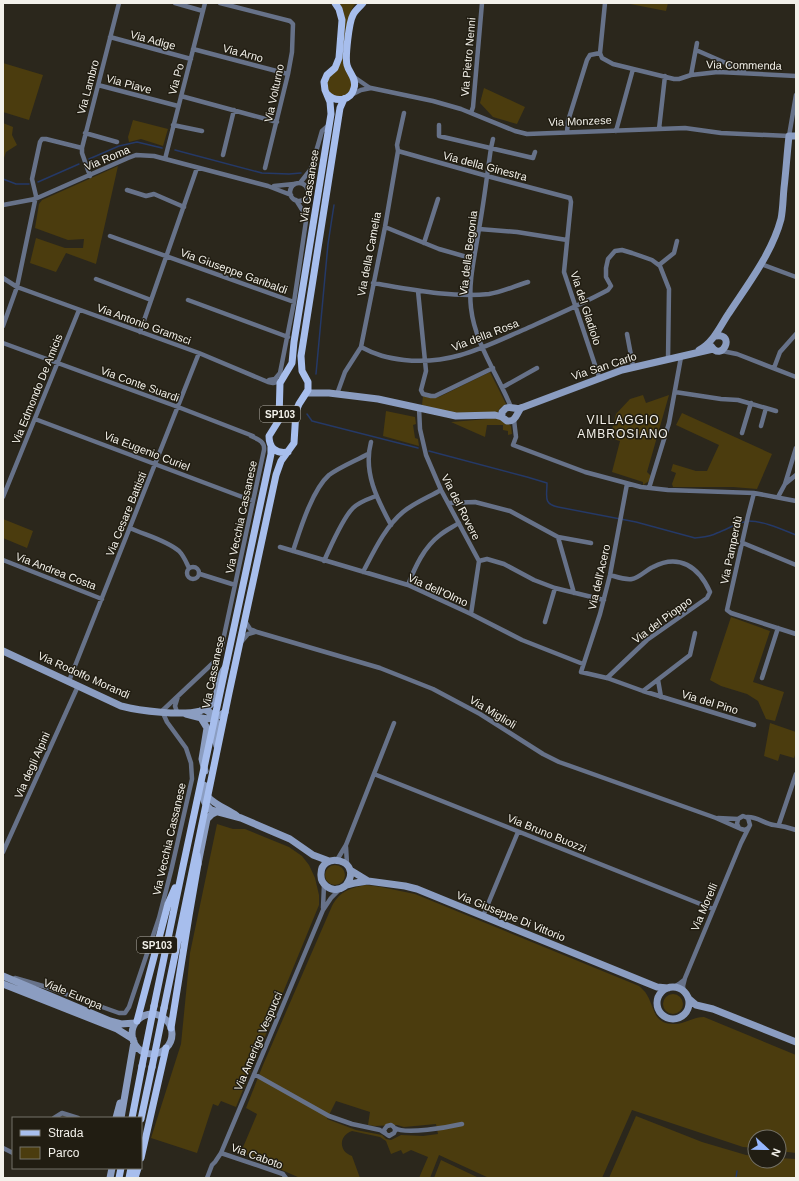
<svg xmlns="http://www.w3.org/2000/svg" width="799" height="1181" viewBox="0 0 799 1181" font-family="Helvetica,sans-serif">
  <rect width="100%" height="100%" fill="#2b271c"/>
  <path fill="#4b3c0e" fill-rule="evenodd" d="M339,3h17c-3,3 -5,7 -6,11 -2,7 -6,44 -4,50 3,16 15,31 -11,33l-7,-6 -2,-9 2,-4 8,-8 9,-51 -2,-8z
    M625,3h43l-2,8z
    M3,63l40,12 -14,45 -26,-8z
    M484,88l41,19 -8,17 -24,-7 -13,-14z
    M133,120l35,9 -5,17 -22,-7 -12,3 -1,-5z
    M3,123l10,4 -1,8 5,10 -11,7 -3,9z
    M118,166l-22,98 -30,-11 -10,19 -26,-9 6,-25 29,10h18l1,-9 -16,1 -33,-12 4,-24 3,-4z
    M490,372l16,32 -6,4 -2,4 -42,2 -34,-9 1,-9 8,2 8,-1z
    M643,395l3,8 23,-8 -22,77 4,4 -2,5 -6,4v-3l-31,-10 8,-31 -10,-3 6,-24 14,-15z
    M386,411l29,6 1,7 -3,1 2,13 3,1 1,7 -36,-10z
    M682,413l90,41 -15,35 -24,-2h-60l-1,-3 4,-11 -5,-2 2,-7 23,7h11l12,-26 -43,-20z
    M500,418l11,8 1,8 -4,1v-4l-5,-1v-5h-16l-2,12 -34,-15z
    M3,519l30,12 -6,17 -24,-10z
    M731,617l39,14 -17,51 31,10 -9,29 -9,-2 -8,-18 -11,-7 -26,-8 -11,-6z
    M770,723l26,9v20l-2,6 -14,-4 -2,7 -14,-5z
    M217,824l16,5h12l44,18 13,9 7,9 6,13 4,17v10l-83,202 -15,-6 -3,5 -5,-2 -16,49 -46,-15 30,-94 9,-91z
    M325 875a10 10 0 1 1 20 0a10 10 0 1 1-20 0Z
    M366,885l15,2 34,7 224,92c3,3 6,5 8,9 8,13 6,29 27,29 11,0 19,-7 30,-7l92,38v98l-17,-2v-14h-24v11l-12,-1 -111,-37 -30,68h-113l-50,-23 -9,23h-11l9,-21 -17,-7 -8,4 -2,-4 -10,4 -5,-13 -6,-4 -28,-6c-14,5 -13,21 0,25l8,22h-60l-59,-26 16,-38 -11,-6 17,-43 69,-159c8,-15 18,-18 34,-21zM336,1101l34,11 -2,13 7,1 22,-1 7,2 32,-3 2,10 -15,2 -22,-1 -10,5 -5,-1 -4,-4 -26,-5 -29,-11z
    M663 1004a10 10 0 1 1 20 0a10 10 0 1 1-20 0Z
    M636,1116l66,26 44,13 9,1v5h24v-3l17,1v19h-187z
    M441,1160l38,18h-45z"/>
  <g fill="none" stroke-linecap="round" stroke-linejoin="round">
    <path stroke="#253967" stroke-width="1.5" d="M175,150l87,23 27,1 12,-1
      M89,159l30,-13 18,-4 25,6
      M3,179l13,5h13
      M38,182l41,-18
      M316,374l12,-130 6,-39
      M307,414l5,7 106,27
      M429,451l98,26 20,6c0,14 -4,21 11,24l78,15 59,16c8,-1 15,-1 22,-5 9,-3 18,-9 27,-11
      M748,521c16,0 33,8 48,14
      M736,1178l1,-7"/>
    <path stroke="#677289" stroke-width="4.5" d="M175,3l28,8
      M220,3l70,18 3,3 -1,28 -4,22 -23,94
      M605,3l-5,50 2,5 11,6 61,15h5l12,-4 27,-3 78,4
      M110,37l81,22
      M193,49l95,25
      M696,50l48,21
      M691,75l6,-32
      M354,77l16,11
      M98,85l80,21
      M351,95l10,-5 10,-2 62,13 28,8 54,22 12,3 158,-6 36,5 68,3 7,-41
      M181,96l96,26
      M471,113l2,-6 9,-104
      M173,125l29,6
      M439,125v11l94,22 2,-6
      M659,129l6,-53
      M616,131l17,-62
      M567,132l1,-11 19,-61 3,-5 10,-2
      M85,133l32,9
      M493,139l-2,9c-4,27 -7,54 -12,81 -4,26 -11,53 -8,79 4,36 27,67 40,99
      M398,151l89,25 83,22 1,4 -7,70 35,105
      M223,155l11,-45
      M165,159l40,-156
      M90,176l-8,-23v-5l37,-145
      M290 192a9 9 0 1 1 18 0a9 9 0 1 1-18 0Z
      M300,183l11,-14 11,-38 8,-7
      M274,186l20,-2
      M127,190l19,6 8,-2 30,13
      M3,205l32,-6 93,-41 8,-3 18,1 114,30 23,9
      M385,227l54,22 35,10
      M479,229l38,3 50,8
      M110,236l184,66
      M424,243l14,-44
      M761,264l35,13
      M659,265l15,-12 3,-12
      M3,278l14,9 182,66 69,29 5,1 8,-2
      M96,279l55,21
      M373,283c36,6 79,15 116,11 13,-2 26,-8 39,-12
      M418,291l8,80 -5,19 2,4 8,2h4l58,-28
      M188,300l100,37
      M3,326l14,-39 19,-91 -4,-17 8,-37 2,-3h4l36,9
      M140,332l57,-164
      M627,334l6,32
      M3,343l175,64 75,29
      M361,347c15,8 26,11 43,13 46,5 78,-12 119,-30 29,-13 57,-25 85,-40l3,-4 -5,-9v-9l2,-9 7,-8 7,-1 10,3 20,7 8,6 9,23 -1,71
      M722,351l15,3 59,23
      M774,368l6,-16 16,-18
      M269,380l6,-1 5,-6 14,-71 12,-81v-5l-10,-16
      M503,387l34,-19
      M675,392l46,7 17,1 38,11
      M337,394l8,-22 16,-25 24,-120 13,-76 -1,-6 7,-32
      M419,408l1,21 6,26 15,35 38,71 -8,53
      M35,419l218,82
      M514,420l2,17 -3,8 72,27 56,15 27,3 86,3 42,8
      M761,426l5,-18
      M742,433l9,-30
      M371,442c-8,30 6,57 20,83
      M627,484l-17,91 -10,39 -19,58 26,6 36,13 111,34
      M785,484l11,-9
      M649,488l20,-65 12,-66
      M754,493l-6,23 -21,94 4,3 65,21
      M3,497l76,-187
      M778,497l7,-13 11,-36
      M449,503l26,-1 35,9 48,26 16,56
      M130,528c15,7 36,12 49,23 5,5 7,11 10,17
      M558,537l33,6
      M743,543l53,22
      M280,547l128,38 63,29 51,26 61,24
      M293,551c7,-21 19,-61 36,-76 11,-8 26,-14 39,-21
      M3,560l99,39
      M324,561c7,-15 18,-42 29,-53 6,-6 15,-9 23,-12
      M479,561l8,-2 17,5 30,16 21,8 49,12
      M187 573a6 6 0 1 1 12 0a6 6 0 1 1-12 0Z
      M363,572c11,-21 22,-45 40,-60 11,-9 26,-15 38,-22
      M200,574l35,11
      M408,585c7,-18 16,-38 32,-50 6,-5 13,-8 19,-12
      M245,621l5,8 7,3 123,36 53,21 47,25 63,40 16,8 157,56 25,11 4,1 3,-2
      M545,622l10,-34
      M242,641l6,-7 7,-2
      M607,678l40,-38 60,-42 3,-6c-11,-25 -31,-39 -57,-25 -7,3 -14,11 -21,12 -7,1 -15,-2 -22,-4
      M762,678l16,-50
      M658,680l3,17
      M69,681l130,-328
      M643,691l47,-36 5,-22
      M177,712l-2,-6 3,-10
      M374,774l339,135
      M747,817c10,-1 17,7 27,8 9,1 13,2 22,5
      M718,818l20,1
      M779,824l17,-50
      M346,847l1,17
      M3,852l75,-166
      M337,860l9,-15 48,-122
      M323,908l1,-23
      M483,916l35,-84
      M15,978l28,8 76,27h6l4,-6 30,-89 12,-47 21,-92 -1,-16 -5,-15 -19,-26 -5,-11 52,-49 7,-12 43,-200c1,-9 -7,-11 -13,-14
      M674,987l5,-3 5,-4
      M684,992l-1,-6 2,-8 56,-135 9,-18 -2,-7 -5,-2 -5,3 -1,5 2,4
      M254,1074l75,42 23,8 28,6 9,6 5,-3c2,-3 1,-6 -3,-8l-4,1 -3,4 1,3
      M54,1118l8,-5 16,5
      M395,1128c10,7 54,-1 67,-4
      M3,1148l10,5
      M221,1153l62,21 3,4
      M207,1178l5,-13 3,-3 6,-9 102,-243 8,-12 9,-9"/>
    <path stroke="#8b9dc1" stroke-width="7" d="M711,346c11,17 25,-13 5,-10
      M699,350c15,-8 21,-24 30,-37 19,-29 43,-60 52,-94 2,-10 2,-21 3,-31 2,-17 3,-34 5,-52h7
      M307,393h22l49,6 78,17 39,-1 7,2
      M521,408c-5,6 -5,14 -14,13l-5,-4v-5l4,-4c6,-2 9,2 15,0l101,-38 91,-21
      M3,651l118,55c19,5 61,10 79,5 5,-2 10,-5 13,-9 7,-10 4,-24 12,-34
      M204,709c22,11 8,21 13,37
      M186,714c16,4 24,9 39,-2
      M201,718l6,10 -5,31 3,12
      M204,785c-3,10 -1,18 7,25l30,8 49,21 23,16 16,6
      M207,796c8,9 20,13 30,20
      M198,864l9,-45 5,-5 4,-2
      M350,870l18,11 37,5 12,3 235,96 5,2 11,1
      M346,885c19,-25 -27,-36 -25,-9 0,8 9,15 17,13 4,0 6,-3 9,-4 6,-2 14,-3 21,-4
      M3,976l107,45 11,3 14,-1
      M3,984l114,45 16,10
      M657 1003a16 16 0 1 1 32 0a16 16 0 1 1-32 0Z
      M689,999l7,6 17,4 83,33
      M132 1034a20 20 0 1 1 40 0a20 20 0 1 1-40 0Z
      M116,1118l4,-15
      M121,1118l13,-76
      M110,1178l2,-10"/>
    <path stroke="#a7beed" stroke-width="7" d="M327,94c9,9 24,7 27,-6 3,-9 -5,-15 -7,-23 -2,-8 2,-43 6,-50 2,-5 7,-8 10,-12
      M288,452c-12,2 -19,-4 -19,-16l10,-16 1,-37 12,-20 2,-21 37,-228 -1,-12 -5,-12 -1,-8 3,-7 8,-7 4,-10 3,-38 -3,-11 -4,-6
      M154,1006l28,-135 89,-417v-8
      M164,1008l65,-315 47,-218 5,-14 13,-18 2,-32 3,-7 9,-14v-8l-6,-11 -1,-15 39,-248 4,-9
      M137,1021l31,-117 7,-16
      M171,1028l18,-112 9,-52 -1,-9
      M132,1118l10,-52
      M141,1119l11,-52
      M141,1158l25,-110
      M119,1178l2,-10
      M129,1178l2,-10
      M135,1178l3,-10"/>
    <path stroke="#a7beed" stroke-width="7" d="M142,1066l12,-60
      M152,1067l12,-59"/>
  </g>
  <g text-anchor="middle" stroke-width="3" stroke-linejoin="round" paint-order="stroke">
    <g fill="#211d12" stroke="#b4b1a9" stroke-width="1">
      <rect x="260" y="406" width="40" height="16" rx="3"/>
      <rect x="137" y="937" width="40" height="16" rx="3"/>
    </g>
    <g font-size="10" font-weight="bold" fill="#f3f1ea">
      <text x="280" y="418">SP103</text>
      <text x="157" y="949">SP103</text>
    </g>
    <g font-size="11" fill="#f3f1ea" stroke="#211d12">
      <text transform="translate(153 40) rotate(15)" y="4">Via Adige</text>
      <text transform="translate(243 53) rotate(15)" y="4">Via Arno</text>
      <text transform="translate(468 57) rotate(-85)" y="4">Via Pietro Nenni</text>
      <text transform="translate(744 65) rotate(1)" y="4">Via Commenda</text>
      <text transform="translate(176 79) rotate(-75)" y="4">Via Po</text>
      <text transform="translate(129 84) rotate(15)" y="4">Via Piave</text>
      <text transform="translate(88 87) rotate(-75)" y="4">Via Lambro</text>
      <text transform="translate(274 93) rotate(-78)" y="4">Via Volturno</text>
      <text transform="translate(580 121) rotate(-2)" y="4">Via Monzese</text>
      <text transform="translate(107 158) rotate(-23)" y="4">Via Roma</text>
      <text transform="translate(485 166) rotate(15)" y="4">Via della Ginestra</text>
      <text transform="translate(309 186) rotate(-81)" y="4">Via Cassanese</text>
      <text transform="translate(468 253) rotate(-83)" y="4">Via della Begonia</text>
      <text transform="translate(369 254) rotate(-79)" y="4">Via della Camelia</text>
      <text transform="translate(234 271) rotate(20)" y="4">Via Giuseppe Garibaldi</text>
      <text transform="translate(586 308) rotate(72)" y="4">Via del Gladiolo</text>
      <text transform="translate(144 324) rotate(20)" y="4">Via Antonio Gramsci</text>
      <text transform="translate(485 335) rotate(-21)" y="4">Via della Rosa</text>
      <text transform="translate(604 366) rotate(-18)" y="4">Via San Carlo</text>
      <text transform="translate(140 384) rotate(20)" y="4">Via Conte Suardi</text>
      <text transform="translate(37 389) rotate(-68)" y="4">Via Edmondo De Amicis</text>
      <text transform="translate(147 451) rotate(21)" y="4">Via Eugenio Curiel</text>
      <text transform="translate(461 507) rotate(63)" y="4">Via del Rovere</text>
      <text transform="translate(126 514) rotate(-68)" y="4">Via Cesare Battisti</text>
      <text transform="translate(241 517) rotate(-78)" y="4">Via Vecchia Cassanese</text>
      <text transform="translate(731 550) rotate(-78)" y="4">Via Pamperdù</text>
      <text transform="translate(56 571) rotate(21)" y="4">Via Andrea Costa</text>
      <text transform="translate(599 577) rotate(-77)" y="4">Via dell'Acero</text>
      <text transform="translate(438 590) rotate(24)" y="4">Via dell'Olmo</text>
      <text transform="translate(662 620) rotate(-36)" y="4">Via del Pioppo</text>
      <text transform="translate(213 672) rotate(-78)" y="4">Via Cassanese</text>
      <text transform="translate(84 675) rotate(24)" y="4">Via Rodolfo Morandi</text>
      <text transform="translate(710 702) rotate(17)" y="4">Via del Pino</text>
      <text transform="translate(493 712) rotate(31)" y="4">Via Miglioli</text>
      <text transform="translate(32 765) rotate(-66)" y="4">Via degli Alpini</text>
      <text transform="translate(547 833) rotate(22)" y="4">Via Bruno Buozzi</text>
      <text transform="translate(169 839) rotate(-77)" y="4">Via Vecchia Cassanese</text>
      <text transform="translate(704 907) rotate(-67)" y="4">Via Morelli</text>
      <text transform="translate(511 916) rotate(22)" y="4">Via Giuseppe Di Vittorio</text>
      <text transform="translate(73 994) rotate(23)" y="4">Viale Europa</text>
      <text transform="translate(258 1041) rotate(-67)" y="4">Via Amerigo Vespucci</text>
      <text transform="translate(257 1156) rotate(20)" y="4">Via Caboto</text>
    </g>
    <g font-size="12" letter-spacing="1" fill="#f3f1ea" stroke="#211d12">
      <text x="623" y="424">VILLAGGIO<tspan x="623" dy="14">AMBROSIANO</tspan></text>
    </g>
  </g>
  <rect width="799" height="1181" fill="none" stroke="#f3f1ea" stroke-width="8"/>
  <rect x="12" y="1117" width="130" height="52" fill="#211d12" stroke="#757268"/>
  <rect x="20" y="1130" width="20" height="6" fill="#a7beed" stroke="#757268"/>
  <text x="48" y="1137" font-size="12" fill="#f3f1ea">Strada</text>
  <rect x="20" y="1147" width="20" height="12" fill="#4b3c0e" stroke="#757268"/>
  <text x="48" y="1157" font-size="12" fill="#f3f1ea">Parco</text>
  <g transform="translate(767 1149) rotate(112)"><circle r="19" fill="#211d12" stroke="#757268"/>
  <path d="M0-3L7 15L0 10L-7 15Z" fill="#95b6fd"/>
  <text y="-6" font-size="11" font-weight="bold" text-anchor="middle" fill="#f3f1ea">N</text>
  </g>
</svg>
